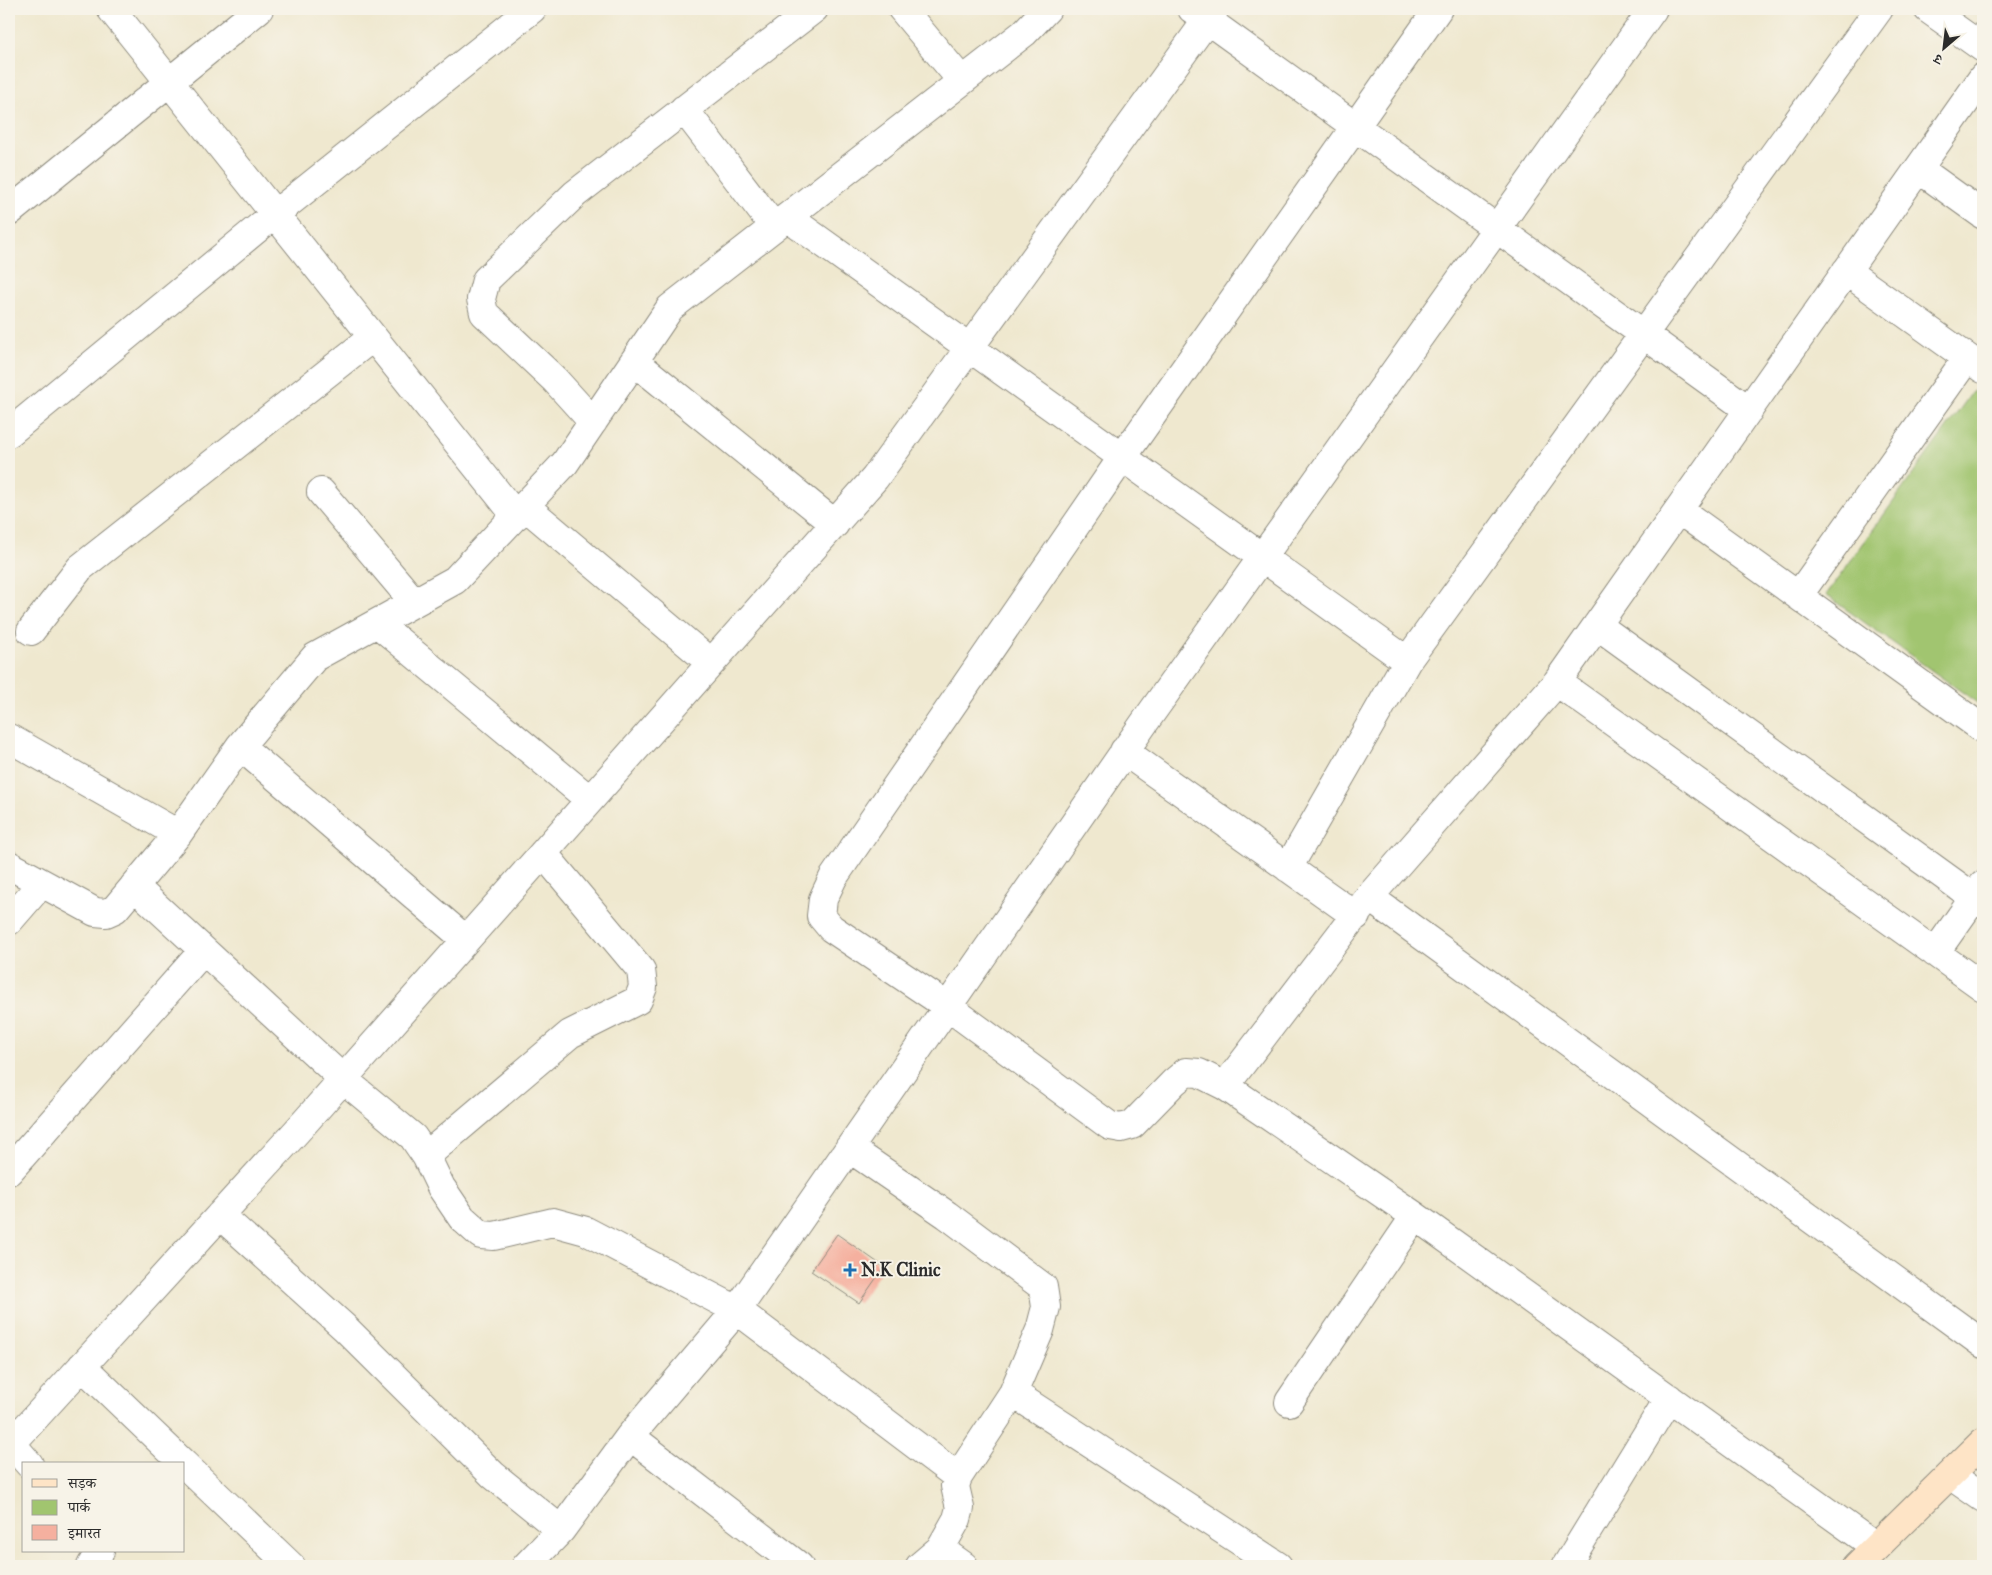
<svg xmlns="http://www.w3.org/2000/svg" width="1992" height="1575" viewBox="0 0 1992 1575" font-family="'IM FELL Great Primer','Noto Serif Devanagari',serif">
  <rect width="100%" height="100%" fill="#f7f3e8"/>
  <filter id="ink" filterUnits="userSpaceOnUse"><feTurbulence type="fractalNoise" baseFrequency=".02" numOctaves="2"/><feDisplacementMap in="SourceGraphic" scale="10" xChannelSelector="R" yChannelSelector="G"/><feConvolveMatrix kernelMatrix="1 2 1 2 8 2 1 2 1" color-interpolation-filters="sRGB"/></filter>
  <filter id="wash" filterUnits="userSpaceOnUse"><feTurbulence type="fractalNoise" baseFrequency=".0096" numOctaves="4" result="noise"/><feDisplacementMap in="SourceGraphic" scale="20" xChannelSelector="R" yChannelSelector="G"/><feGaussianBlur stdDeviation="1.12" result="paint"/><feColorMatrix in="noise" values="0 0 0 0 0 0 0 0 0 0 0 0 0 0 0 0 0 1.4 0 .05"/><feComposite in="paint" operator="in"/></filter>
  <g filter="url(#wash)">
    <rect width="100%" height="100%" fill="#efe8cf"/>
    <path fill="#a1c56f" stroke="#66784d" d="M1973,391l10,7v309l-157,-112z"/>
    <g id="blocks">
      <path fill="#f5b09f" d="M837,1234l47,33 -25,36 -48,-32z"/>
    </g>
  </g>
  <g filter="url(#ink)">
    <use href="#blocks" fill-opacity="0" stroke="#8d8a7d" stroke-width="1"/>
    <g fill="none" stroke-linecap="round" stroke-linejoin="round">
      <defs>
        <path id="street" d="M111,9l405,507
          M902,9l60,72
          M1192,9l557,401
          M1438,9l-316,449 -289,420 -10,21 -2,17 10,12 116,78 163,120 11,2 11,-3 42,-43 12,-10 13,1 26,13 190,130 461,331
          M1928,9l55,39
          M684,109l90,118
          M1919,169l64,46
          M9,212l250,-203
          M787,217l620,444
          M1846,271l137,98
          M634,361l201,163
          M593,422l-38,-42 -71,-67 -3,-14 5,-19 89,-86 239,-185
          M9,433l266,-219 257,-205
          M321,492l93,110
          M525,506l186,157
          M1679,510l304,219
          M1798,596l169,-238
          M377,623l213,177
          M1597,625l386,279
          M31,631l49,-63 293,-231
          M1557,682l426,305
          M9,738l169,96
          M240,746l226,194
          M1124,751l232,165
          M9,865l33,18
          M1288,868l119,-207 472,-652
          M134,886l209,193 70,58 13,19 15,31 21,31 19,17 13,1 59,-14 33,9 151,79 221,167
          M1369,897l614,447
          M9,921l33,-38 53,29 11,1 9,-4 63,-75 62,-88 75,-89 140,-77 110,-117 105,-155 354,-275 23,-24
          M1935,953l48,-68
          M1225,1086l144,-189 188,-215 426,-605
          M849,1148l98,67 96,72 3,20 -6,23 -27,63 -55,84 -3,9 5,22 -3,11 -17,30 -20,17
          M426,1156l144,-122 68,-34 5,-13 -2,-17 -98,-117
          M9,1171l194,-220
          M220,1215l125,113 148,147 68,55
          M82,1366l102,98
          M1013,1393l265,173
          M1289,1402l126,-186
          M630,1436l169,130
          M9,1441l20,23
          M11,1444l286,-313 578,-653 340,-469
          M184,1464l107,102
          M1950,1475l33,23
          M940,1549l24,17
          M91,1566l9,-15
          M526,1566l35,-36 69,-94 107,-126 410,-591 506,-710
          M1566,1566l103,-168"/>
        <path id="secondary" d="M1857,1566l126,-124"/>
      </defs>
      <use href="#street" stroke="#8d8a7d" stroke-width="30"/>
      <use href="#secondary" stroke="#8d8a7d" stroke-width="30"/>
      <use href="#street" stroke="#fff" stroke-width="28"/>
      <use href="#secondary" stroke="#fee4c6" stroke-width="28"/>
    </g>
  </g>
  <path fill="#1f6fb2" stroke="#f7f3e8" stroke-width="2" d="M847.5 1262.5h5v5h5v5h-5v5h-5v-5h-5v-5h5z"/>
  <g text-anchor="middle" stroke-width="4" stroke-linejoin="round" paint-order="stroke">
    <g font-size="18" font-weight="bold" fill="#2b2b2b" stroke="#f7f3e8" text-anchor="start">
      <text x="861" y="1276">N.K Clinic</text>
    </g>
  </g>
  <rect width="1992" height="1575" fill="none" stroke="#f7f3e8" stroke-width="30"/>
  <rect x="22" y="1462" width="162" height="90" fill="#f7f3e8" stroke="#a5a39c"/>
  <rect x="32" y="1479" width="25" height="8" fill="#fee4c6" stroke="#a5a39c"/>
  <text x="68" y="1488" font-size="15" fill="#2b2b2b">सड़क</text>
  <rect x="32" y="1500" width="25" height="15" fill="#a1c56f" stroke="#a5a39c"/>
  <text x="68" y="1512" font-size="15" fill="#2b2b2b">पार्क</text>
  <rect x="32" y="1525" width="25" height="15" fill="#f5b09f" stroke="#a5a39c"/>
  <text x="68" y="1538" font-size="15" fill="#2b2b2b">इमारत</text>
  <g transform="translate(1944 48) rotate(208)" stroke="#f7f3e8" stroke-width="4" paint-order="stroke">
  <path d="M0-4L9 19L0 12L-9 19Z" fill="#2b2b2b"/>
  <text y="-8" font-size="14" font-weight="bold" text-anchor="middle" fill="#2b2b2b">उ</text>
  </g>
</svg>
